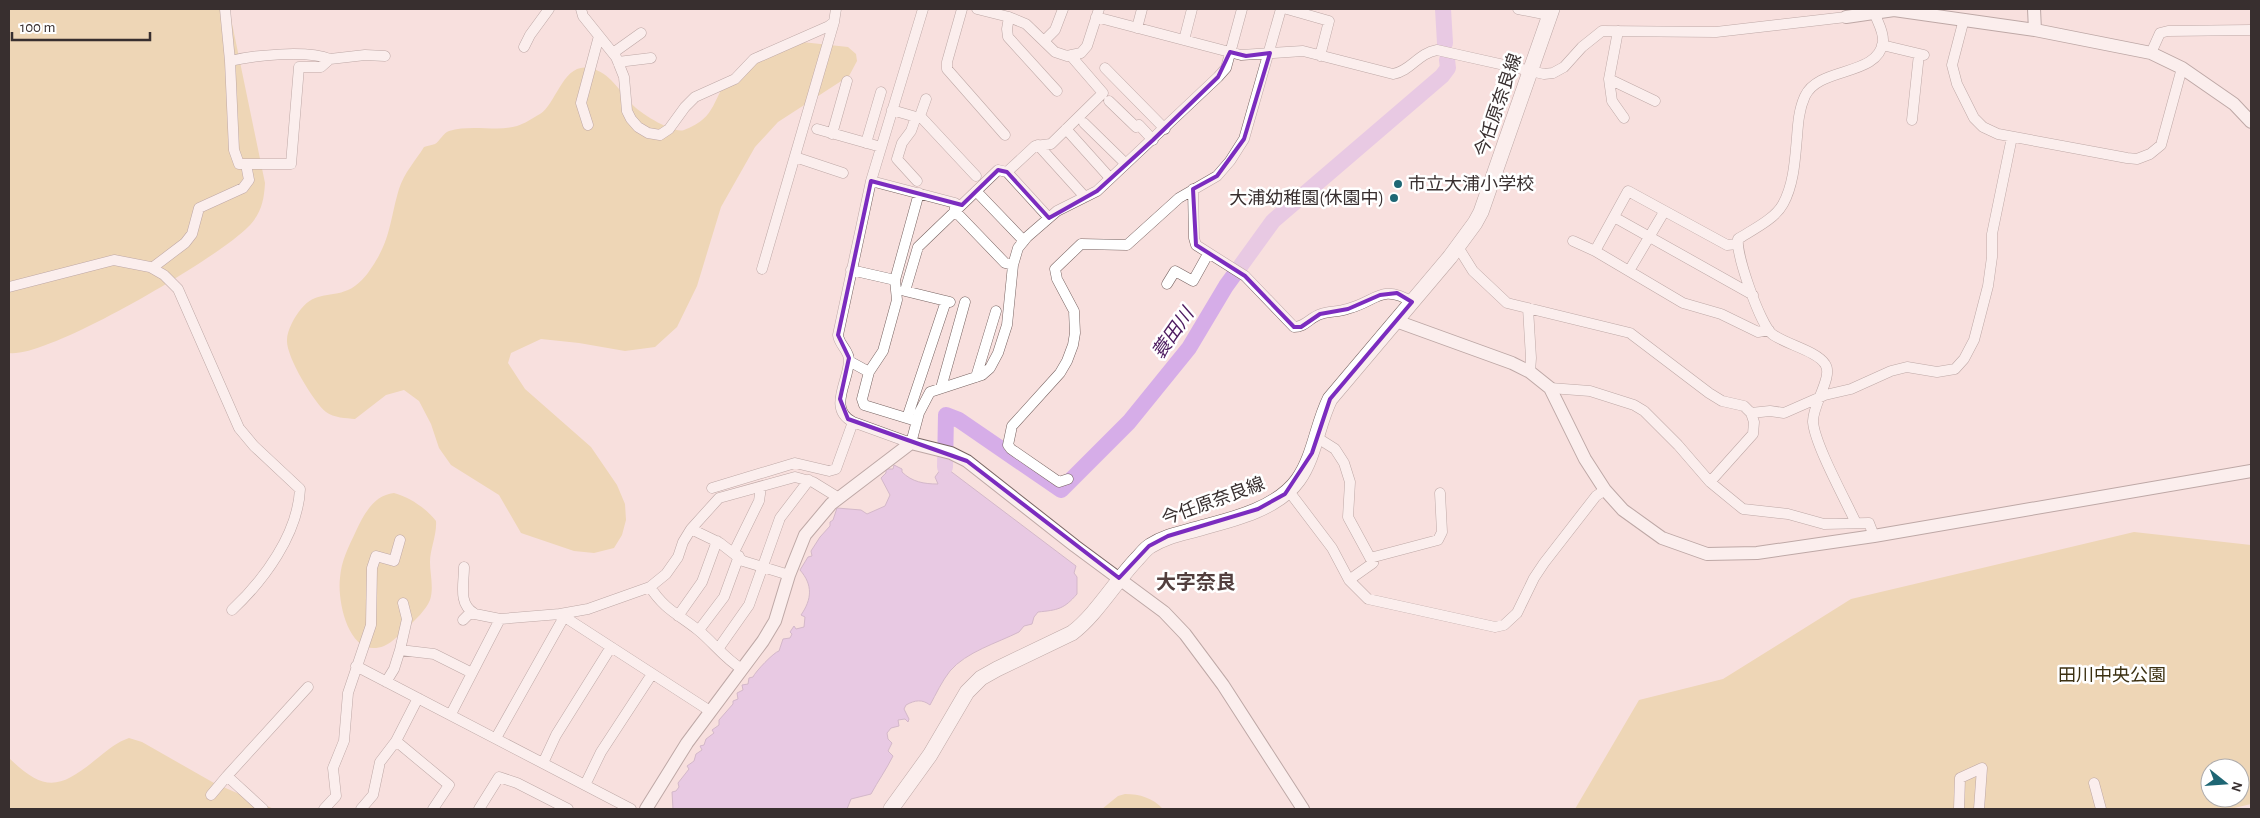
<svg xmlns="http://www.w3.org/2000/svg" width="2260" height="818" viewBox="0 0 2260 818" font-family="'Alegreya Sans','Noto Sans JP',sans-serif">
  <rect width="100%" height="100%" fill="#f8e0de"/>
  <path fill="#e3c985" fill-rule="evenodd" d="M9,9h220l36,174c-1,18 -4,31 -17,44 -30,31 -201,132 -239,126z
    M802,42l46,5 8,7 1,7 -8,15 -71,46 -23,25 -34,60 -24,79 -20,41 -22,20 -30,4 -46,-8 -38,-4 -30,14 -3,10 17,26 66,58 26,38 8,19 1,16 -4,15 -8,13 -20,5 -20,-2 -53,-18 -22,-38 -48,-30 -12,-17 -8,-24 -12,-23 -15,-11 -18,5 -31,24c-9,-1 -21,-1 -29,-7 -13,-11 -40,-56 -39,-72 0,-10 8,-24 14,-31 15,-18 28,-11 47,-19 10,-4 19,-15 24,-23 19,-28 18,-48 27,-78 5,-16 17,-29 25,-42 3,-1 8,-2 11,-3 5,-3 8,-11 14,-13 22,-7 49,1 68,-5 7,-2 16,-8 23,-12 17,-11 23,-52 50,-46 21,5 28,22 42,36 7,9 42,30 52,26 35,-13 27,-33 48,-55 22,-23 42,-27 70,-33z
    M394,493c15,4 32,15 42,28 1,14 -6,28 -6,41 0,12 4,26 0,38 -4,10 -15,20 -22,27 -7,6 -15,15 -24,19 -35,14 -47,-45 -44,-68 1,-17 9,-32 16,-47 8,-17 18,-36 38,-38z
    M2134,532l117,13v259l-21,5h-655l64,-109 84,-21 128,-80zM2210,768h30v30h-30z
    M129,738l13,4 72,41 60,26h-265v-51c37,36 52,30 90,-1 10,-8 18,-15 30,-19z
    M1125,794c15,0 28,4 38,15h-61l16,-13z"/>
  <path fill="#d6ade8" stroke="#a787b0" d="M940,454l8,2 1,14 127,96 -2,7 3,4v17c-13,15 -19,16 -39,18l-4,5 -2,7 -8,2 -5,6c-22,11 -53,20 -69,39 -8,10 -14,23 -20,34 -8,-6 -15,-5 -24,0l-2,4 5,10 -1,3 -3,-3 -7,1 1,6 -8,2 -4,5 1,6 4,4 -4,8 5,5c-7,14 -15,25 -22,38l-20,5 -4,10h-174l-1,-17 4,-1 3,-4 -1,-4 11,-14 -2,-3 7,-5 2,-7 6,-4 -2,-4 4,-1 2,-6 8,-6 -2,-3 7,-5v-5l14,-16v-3l5,-2 -1,-6 6,-3 -1,-5 6,-1 1,-6 4,-1c2,-5 21,-25 26,-26l4,-12 7,-1 2,-4 -2,-2 4,-6 2,3 8,-2 1,-10 -4,-2c11,-16 12,-30 -1,-45l8,-13 4,-1 -1,-5 9,-14 10,-11v-4l3,-2 4,-12 24,2 6,4 18,-8 5,-11 -9,-17 5,-5v-4h7l1,-4 8,4v3c10,10 22,12 36,12l-3,-7 8,-11z"/>
  <g fill="none" stroke-linecap="round" stroke-linejoin="round">
    <path stroke="#d6ade8" stroke-width="16" d="M1443,9l2,34
      M945,467l1,-52 13,5 102,70 68,-68 60,-74 37,-62 47,-65 169,-145 6,-8 -1,-8"/>
    <defs>
      <path id="minor" d="M225,9l5,52 4,89 5,14h52l8,-97h22l9,-8 35,-4 20,1
        M581,9l2,7 33,41 8,20 3,34 4,8 7,8 10,6 12,2 9,-6 16,-22 10,-10 40,-18 19,-20 75,-33 5,-4 2,-13
        M923,9l-52,172 -33,154c1,10 11,15 11,25 0,21 -22,49 4,62l58,21 8,-30 11,-21 52,-17 8,-7 8,-15 9,-28 6,-60 5,-17 9,-11 30,-26 40,-20 121,-114 8,-9 16,-59
        M962,9l-15,53v7l58,66
        M977,9l32,8 17,7 29,28 12,4 14,-3 6,-7 12,-37
        M1287,9l42,12 -9,35
        M1518,9l31,6
        M1009,17l-2,12 1,8 49,54
        M1096,17l145,38 62,-4 90,23c18,-3 25,-21 44,-24l107,24 9,-1 11,-6 18,-20 20,-16 114,1 130,-15
        M1964,19l-12,46 5,19 17,34 9,9 15,7 129,24 10,1 13,-5 11,-9 21,-77
        M1137,28l5,-19
        M1618,31l-9,48 3,22 12,17
        M1045,40l10,-10 8,-21
        M1184,40l8,-31
        M1882,45l42,10
        M524,47l6,-12 19,-26
        M613,53l28,-20
        M2151,53l9,-20 8,-2 83,-1
        M230,61c25,-6 77,-11 100,-2
        M618,62l33,-4
        M1105,68l60,61
        M1609,79l46,22
        M1109,101l27,26 3,-2 14,15
        M892,110l24,7 4,-1 6,-17
        M920,116l56,60
        M916,117l-5,14 -9,12 -5,16 20,22
        M1912,120l7,-66
        M1084,123l42,41
        M588,125l-7,-22 18,-67
        M817,129l64,18
        M1066,129l44,49
        M832,134l15,-53
        M866,143l15,-51
        M1038,145l47,52
        M795,157l48,16
        M1007,172l42,46
        M871,181l84,22v8l50,52 8,2
        M1193,189l1,49 2,7 49,31 49,51c12,0 16,-10 27,-13 8,-3 18,-2 26,-5 29,-7 34,-26 65,-7
        M976,191l48,50
        M1614,217l139,78
        M1573,241l22,10
        M1737,244l-10,1 -99,-54 -33,60 88,52 38,11 37,18 11,-2
        M1458,247l15,24 34,32 123,30 79,60 13,8 22,5 7,7 3,9 -1,12 -43,48
        M152,268l33,-25 7,-9 7,-26 44,-20 6,-8 -3,-16
        M762,269l72,-247
        M851,270l44,10
        M1629,271l35,-59
        M1167,284l8,-13 18,10 15,-27
        M9,287l105,-27 36,7 14,8 14,14 61,139 15,18 46,43c-2,45 -36,91 -68,121
        M950,302l-45,-11 13,-44 80,-77 9,2 28,-26 16,-2 52,-51 -32,-37
        M1528,308l3,50 -1,14
        M849,361l20,11 -7,27 2,6 49,15
        M869,372l14,-21 14,-51 -2,-20 24,-87
        M976,377l20,-66
        M941,388l24,-86
        M1550,388l40,3 44,14 10,6 34,34 32,37 33,27 45,5 36,10 45,-1 5,13
        M1751,413l19,-2 14,2 41,-18 26,-6 40,-18 16,-4 30,5 18,-3 9,-10 10,-19 14,-54 4,-29v-23l20,-97
        M907,418l39,-117
        M1316,437l19,12 9,14 6,19 -2,35 25,46 -24,17 19,19 127,28 9,-2 13,-12 17,-35 10,-15 52,-67 9,-6
        M1068,479l-9,3 -48,-33 -3,-4 4,-19 48,-53 7,-12 6,-16 2,-12 -1,-22 -17,-32 -2,-10 26,-25 46,1 52,-47 38,-22 13,-15 14,-22 37,-130
        M712,488l83,-25 34,8 7,-2 17,-47
        M1288,490l44,58 17,32
        M1856,523c-11,-24 -41,-78 -43,-101 -1,-17 21,-46 12,-58 -8,-13 -40,-20 -53,-30 -12,-10 -36,-79 -34,-95 14,-9 37,-20 45,-35 11,-20 12,-45 14,-67 1,-14 2,-28 8,-41 14,-30 73,-19 78,-54 1,-13 -8,-22 -9,-33
        M691,529l28,-31 76,-21 18,5 26,16
        M734,552l25,-51 2,-14
        M1370,558l68,-18 4,-8 -2,-39
        M464,567c0,17 -6,37 10,46
        M650,587c15,23 28,27 48,43 15,12 27,29 44,39
        M560,614l150,97
        M678,616l24,-34 15,-41
        M463,620l7,-7 30,6
        M699,630l25,-33 15,-41
        M718,649l31,-44 31,-87 29,-38
        M400,650l7,-31 -4,-16
        M356,666l275,143
        M386,682l8,-13 6,-19 34,4 38,19
        M418,698l-22,43 53,44 -16,24
        M451,714l49,-95 60,-5 28,-5 62,-22 16,-13 12,-17 5,-15 8,-13 29,14 23,18 46,14
        M496,738l68,-121
        M543,763l13,-28 55,-88
        M227,776l81,-89
        M2094,783l7,26
        M585,785l16,-33 51,-78
        M211,795l16,-19 36,33
        M324,809l12,-13 -3,-28 11,-27 4,-48 23,-68 1,-57 4,-12 18,5 6,-21
        M361,809l12,-14 7,-33 16,-21
        M479,809l20,-32 18,6 51,26
        M1959,809l1,-31 22,-10 -3,41"/>
      <path id="tertiary" d="M2034,9l1,21
        M1846,17l48,-7 141,20 116,23 31,15 52,36 17,18
        M1396,321l116,42 18,9 20,16 35,71 20,31 18,20 39,28 45,16 50,-1 117,-17 377,-65
        M646,809l41,-66 76,-102 12,-20 14,-46 16,-40 26,-31 80,-61 40,10 16,8 108,85 89,66 21,22 38,51 80,124"/>
      <path id="secondary" d="M891,809l39,-54 37,-63 14,-14 16,-9 75,-36c24,-18 43,-51 65,-74 4,-4 8,-10 13,-13 17,-11 35,-13 54,-19 31,-8 74,-19 94,-47 17,-24 19,-55 32,-81l120,-142 25,-34 6,-11 71,-203"/>
    </defs>
    <use href="#minor" stroke="#786462" stroke-width="11"/>
    <use href="#tertiary" stroke="#786462" stroke-width="14"/>
    <use href="#secondary" stroke="#786462" stroke-width="16"/>
    <use href="#minor" stroke="#fff" stroke-width="10"/>
    <use href="#tertiary" stroke="#fff" stroke-width="12"/>
    <use href="#secondary" stroke="#fff" stroke-width="15"/>
  </g>
  <path d="M0 0H2260V818H0ZM1230,52l16,4 24,-3 -26,86 -27,37 -24,13 3,56 49,31 49,51h7l19,-13 28,-5 32,-14 17,-2 15,9 -82,97 -18,54 -27,41 -27,15 -90,27 -19,10 -30,32 -152,-117 -119,-42 -8,-20 9,-41 -11,-23 33,-154 91,24 36,-35 9,2 42,46 48,-27 56,-51 65,-63z" fill="#f8e0de" fill-opacity=".55" fill-rule="evenodd"/>
  <path fill="none" stroke="#7b2cbf" stroke-width="4" stroke-linejoin="round" d="M1230,52l16,4 24,-3 -26,86 -27,37 -24,13 3,56 49,31 49,51h7l19,-13 28,-5 32,-14 17,-2 15,9 -82,97 -18,54 -27,41 -27,15 -90,27 -19,10 -30,32 -152,-117 -119,-42 -8,-20 9,-41 -11,-23 33,-154 91,24 36,-35 9,2 42,46 48,-27 56,-51 65,-63z"/>
  <g fill="#1e6674" stroke="#fff" stroke-width="2">
    <circle cx="1398" cy="184" r="5"/>
    <circle cx="1394" cy="198" r="5"/>
  </g>
  <g text-anchor="middle" stroke-width="5" stroke-linejoin="round" paint-order="stroke">
    <g font-size="18" fill="#382f2f" stroke="#fff">
      <text transform="translate(1498 105) rotate(-71)" y="6">今任原奈良線</text>
      <text transform="translate(1213 501) rotate(-20)" y="6">今任原奈良線</text>
    </g>
    <g font-size="18" fill="#382f2f" stroke="#fff" text-anchor="start">
      <text x="1408" y="190">市立大浦小学校</text>
      <text x="1384" y="204" text-anchor="end">大浦幼稚園(休園中)</text>
    </g>
    <g font-size="18" fill="#3c3112" stroke="#fff">
      <text x="2112" y="681">田川中央公園</text>
    </g>
    <g font-size="19" font-style="italic" fill="#4c1a5f" stroke="#fff">
      <text transform="translate(1172 333) rotate(-55)" y="7">蓑田川</text>
    </g>
    <g font-size="20" font-weight="bold" fill="#523f3e" stroke="#fff">
      <text x="1196" y="589">大字奈良</text>
    </g>
  </g>
  <rect width="2260" height="818" fill="none" stroke="#382f2f" stroke-width="20"/>
  <g transform="translate(2225 783) rotate(107)"><circle r="24" fill="#ffffff" stroke="#afacac"/>
  <path d="M0-4L9 19L0 12L-9 19Z" fill="#1e6674"/>
  <text y="-8" font-size="14" font-weight="bold" text-anchor="middle" fill="#382f2f">N</text>
  </g>
  <path d="M12 32v8h138v-8" fill="none" stroke="#382f2f" stroke-width="2.5"/>
  <text x="20" y="32" font-size="15" fill="#382f2f" stroke="#ffffff" stroke-width="4" paint-order="stroke">100 m</text>
</svg>
